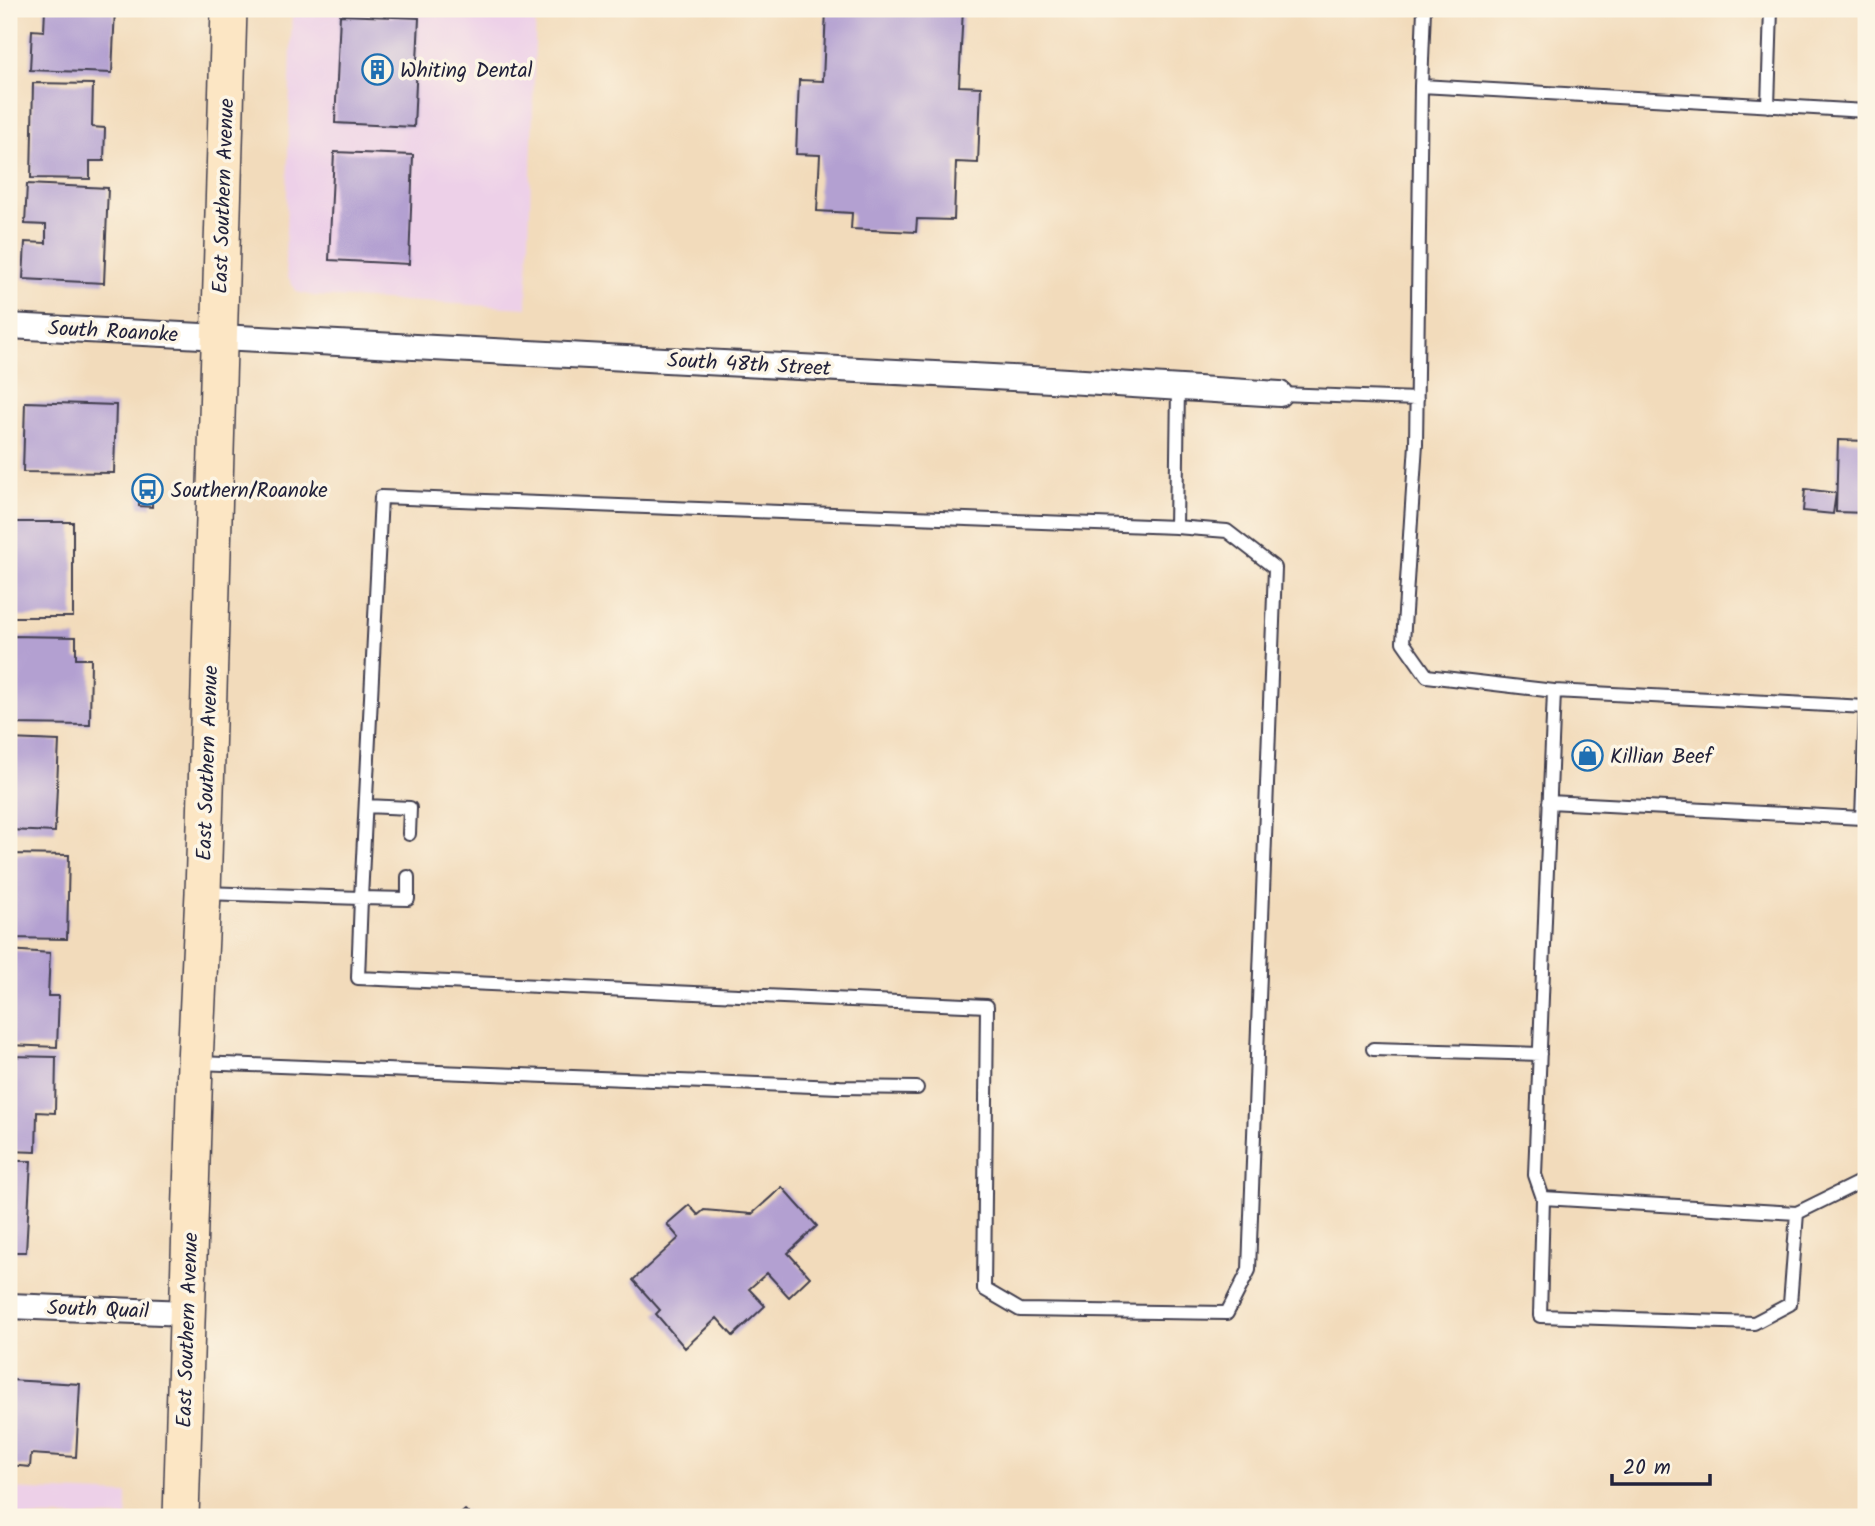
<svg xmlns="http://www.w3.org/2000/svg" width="1875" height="1526" viewBox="0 0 1875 1526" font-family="Kalam,sans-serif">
  <rect width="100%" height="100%" fill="#fcf5e5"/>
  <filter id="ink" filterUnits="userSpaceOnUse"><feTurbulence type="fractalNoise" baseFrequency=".0143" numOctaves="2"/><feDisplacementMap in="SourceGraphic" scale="14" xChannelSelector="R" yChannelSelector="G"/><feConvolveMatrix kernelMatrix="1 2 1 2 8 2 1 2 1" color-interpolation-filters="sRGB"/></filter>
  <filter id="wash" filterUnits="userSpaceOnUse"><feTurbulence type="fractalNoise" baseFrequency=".00686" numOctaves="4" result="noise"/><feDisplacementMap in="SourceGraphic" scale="28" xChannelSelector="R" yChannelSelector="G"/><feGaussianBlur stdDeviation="1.57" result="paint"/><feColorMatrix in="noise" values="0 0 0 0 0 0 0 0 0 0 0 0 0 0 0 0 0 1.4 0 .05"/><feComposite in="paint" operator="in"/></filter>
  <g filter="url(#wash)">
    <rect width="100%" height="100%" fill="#f2dbbb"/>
    <path fill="#edd0e8" d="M292,9h244l-9,299 -214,-12 -16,-4 -9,-15 -3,-12z
      M9,1489l118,5v23h-118z"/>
    <g id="blocks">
      <path fill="#b3a0d1" d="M45,9h70l-3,64 -82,-3 2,-40 12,1z
        M826,9h137l-4,77 22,1 -3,76 -22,-1 -2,58 -37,-1 -1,13 -65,-3 1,-16 -35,-2 3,-56 -24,-1 3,-74 24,1z
        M340,15l79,3 -5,109 -79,-4z
        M33,83l60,1 -1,43 13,1 -1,33h-14v18l-59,-1z
        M334,152l79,3 -4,109 -80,-4z
        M27,184l81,4 -4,95 -81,-4 2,-37 21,1v-18l-21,-1z
        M25,402l91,3 -2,68 -91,-1z
        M9,405h5l-2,88h-3z
        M1838,440l28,1v72l-30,-1z
        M140,479h12v28l-13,-1z
        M1805,489l31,4 -3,21 -30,-3z
        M9,522h64v95h-64z
        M9,636l67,1v22h15l-1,66 -81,-1z
        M9,739l50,2 -4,91 -46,-2z
        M9,854l60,1 -2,84 -58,-1z
        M9,950l41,3 -2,43h11l-2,51 -48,-2z
        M9,1056l47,1 -1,56 -18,-1 -1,40 -27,-1z
        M9,1161h22l-5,91h-17z
        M782,1187l35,39 -29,27 22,24 -21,20 -22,-24 -18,16 16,17 -32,30 -16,-18 -32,30 -29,-34 4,-4 -27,-30 46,-42 -12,-14 22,-19 9,10 6,-5 48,4z
        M9,1380l71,4 -4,73 -45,-3 -1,13 -21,-2z
        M465,1510l7,7h-15z"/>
    </g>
  </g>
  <g filter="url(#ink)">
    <use href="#blocks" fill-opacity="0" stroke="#413e4e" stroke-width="2"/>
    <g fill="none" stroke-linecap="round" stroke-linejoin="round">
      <defs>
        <path id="lane" d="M1421,86l3,-77
          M1768,106l3,-97
          M1866,111l-445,-25 -5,358 -13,198 24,34 127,15 312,16
          M1280,394l137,5
          M1176,527l2,-139
          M1549,802l313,16 4,-111
          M366,806l44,2 -1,26
          M204,893l157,5 -3,80 629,28 -3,283 36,21 207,3 22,-43 26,-702 -48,-37 -51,-4 -795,-30 -20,401 47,1v-22
          M1373,1049l167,5
          M197,1063l643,24 77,1
          M1543,1198l-8,-23 19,-484
          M1797,1213l-7,91 -36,19 -214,-7 3,-118 254,15 69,-34"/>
        <path id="street" d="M9,326l1042,54 229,14
          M9,1306l178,7"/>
        <path id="secondary" d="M181,1517l14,-454 8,-170 26,-884"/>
      </defs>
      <use href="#lane" stroke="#413e4e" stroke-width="16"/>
      <use href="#street" stroke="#413e4e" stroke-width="28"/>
      <use href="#secondary" stroke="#413e4e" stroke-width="38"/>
      <use href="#lane" stroke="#fff" stroke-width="12"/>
      <use href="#street" stroke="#fff" stroke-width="24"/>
      <use href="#secondary" stroke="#fce6c4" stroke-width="35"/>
    </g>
  </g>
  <defs>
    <symbol id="building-ring" viewBox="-11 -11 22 22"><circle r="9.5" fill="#fcf5e5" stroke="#1f6fb2" stroke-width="1.5"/><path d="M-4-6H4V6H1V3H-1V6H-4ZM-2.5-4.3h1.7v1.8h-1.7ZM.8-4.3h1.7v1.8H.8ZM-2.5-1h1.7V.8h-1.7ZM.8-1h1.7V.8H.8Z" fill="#1f6fb2"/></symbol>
    <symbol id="bus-ring" viewBox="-11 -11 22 22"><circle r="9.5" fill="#fcf5e5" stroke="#1f6fb2" stroke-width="1.5"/><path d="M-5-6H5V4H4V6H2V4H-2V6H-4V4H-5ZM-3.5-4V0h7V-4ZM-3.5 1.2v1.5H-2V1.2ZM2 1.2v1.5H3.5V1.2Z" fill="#1f6fb2"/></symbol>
    <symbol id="shop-ring" viewBox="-11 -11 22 22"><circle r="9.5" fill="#fcf5e5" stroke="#1f6fb2" stroke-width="1.5"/><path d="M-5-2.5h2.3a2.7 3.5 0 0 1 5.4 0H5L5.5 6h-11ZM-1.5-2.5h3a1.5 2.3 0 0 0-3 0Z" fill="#1f6fb2"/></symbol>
  </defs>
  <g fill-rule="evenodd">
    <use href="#building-ring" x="360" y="52" width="35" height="35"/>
    <use href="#bus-ring" x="130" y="472" width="35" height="35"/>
    <use href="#shop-ring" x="1570" y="738" width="35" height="35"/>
  </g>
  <g text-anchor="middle" stroke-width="7" stroke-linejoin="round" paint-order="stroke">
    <g font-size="21" fill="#22223b" stroke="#fcf5e5" text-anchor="start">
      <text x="400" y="77">Whiting Dental</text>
      <text x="171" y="497">Southern/Roanoke</text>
      <text x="1610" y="763">Killian Beef</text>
    </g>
    <g font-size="21" fill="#22223b" stroke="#fcf5e5">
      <text transform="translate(223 196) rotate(-88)" y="7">East Southern Avenue</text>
      <text transform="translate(113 331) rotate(3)" y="7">South Roanoke</text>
      <text transform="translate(749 364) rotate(3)" y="7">South 48th Street</text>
      <text transform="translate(207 763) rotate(-88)" y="7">East Southern Avenue</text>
      <text transform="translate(98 1309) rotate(2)" y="7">South Quail</text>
      <text transform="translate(187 1330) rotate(-88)" y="7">East Southern Avenue</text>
    </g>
  </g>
  <rect width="1875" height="1526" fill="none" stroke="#fcf5e5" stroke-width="35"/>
  <path d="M1612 1474v10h98v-10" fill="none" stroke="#22223b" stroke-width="3.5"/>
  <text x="1623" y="1474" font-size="21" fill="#22223b" stroke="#fcf5e5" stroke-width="5" paint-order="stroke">20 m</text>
</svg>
